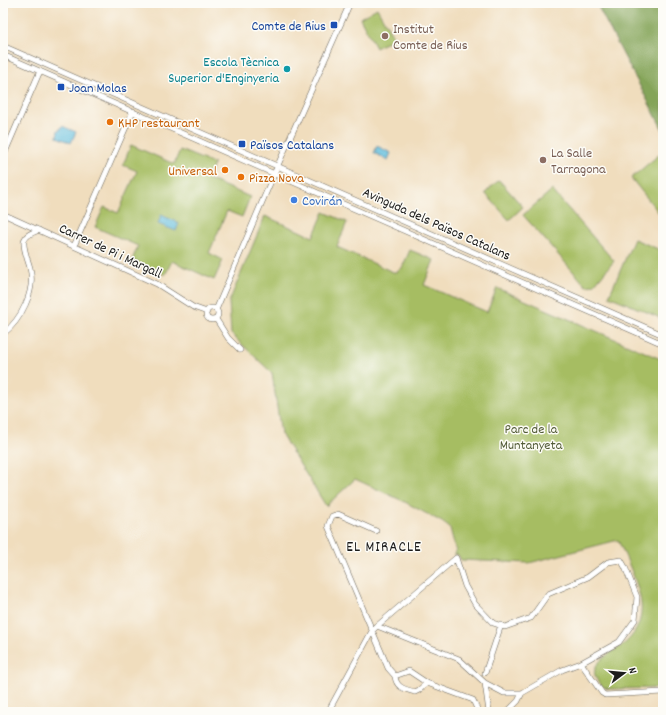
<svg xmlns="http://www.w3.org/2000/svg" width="666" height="715" viewBox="0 0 666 715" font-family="Dekko,sans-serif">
  <rect width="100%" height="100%" fill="#fdfcf7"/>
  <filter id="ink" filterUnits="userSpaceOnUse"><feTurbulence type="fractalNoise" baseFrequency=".025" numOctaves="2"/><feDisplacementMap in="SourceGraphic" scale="8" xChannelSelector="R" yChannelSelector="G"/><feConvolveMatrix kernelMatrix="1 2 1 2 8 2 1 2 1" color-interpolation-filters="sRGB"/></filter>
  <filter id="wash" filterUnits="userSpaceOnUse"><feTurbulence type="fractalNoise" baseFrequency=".012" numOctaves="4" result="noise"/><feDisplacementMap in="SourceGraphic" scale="16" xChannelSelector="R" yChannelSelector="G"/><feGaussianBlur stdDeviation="0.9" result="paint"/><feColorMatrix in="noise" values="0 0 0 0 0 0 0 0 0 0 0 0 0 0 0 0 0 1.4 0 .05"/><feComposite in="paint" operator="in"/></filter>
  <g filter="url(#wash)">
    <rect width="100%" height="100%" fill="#f0ddbd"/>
    <path fill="#a6bd62" stroke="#616c3f" d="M377,8l17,30 -18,10 -16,-30z
      M131,145l43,19 6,-14 34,14 -6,15 42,18 -8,20 -15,-6 -18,42 14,7 -9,20 -42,-19 -7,14 -33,-15 6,-14 -43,-19 9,-20 14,6 19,-42 -14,-6z
      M660,154l3,4v60l-32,-40z
      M499,180l24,27 -14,13 -24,-27z
      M552,190l62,71 -20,24 -8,1 -63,-71z
      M324,212l23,10 -10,25 56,25h4l5,-4 8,-18 24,10 -10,25 63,27 10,-24 166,72v328l-54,1c-6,-1 -9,-4 -12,-9 -11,-18 18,-28 28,-37 9,-8 15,-18 16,-30 3,-19 -15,-55 -23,-73l-89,23 -68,-3 -3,-5 -4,-1 2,-2 -6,-24 -8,-6 -39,-21 -48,-22 -29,27 -45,-72 -9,-61 -41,-39 -2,-32 36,-86 48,21z
      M634,239l29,12v68l-54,-23z"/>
    <path fill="#84a458" stroke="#50603a" d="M596,3h67v127z"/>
    <path fill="#5dbbdb" stroke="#3c6c7c" d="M62,126l14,6 -5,11 -14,-6 1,-7h2z
      M377,146l14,7 -3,7 -14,-7z
      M161,215l18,8 -3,8 -18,-7z"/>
  </g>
  <g filter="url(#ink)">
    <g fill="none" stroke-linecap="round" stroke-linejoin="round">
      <defs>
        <path id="street" d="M3,46l660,289
          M3,55l660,289
          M3,157l37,-86
          M3,214l154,70 36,23 14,5
          M74,246l59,-135
          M206 314a6 6 0 1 1 12 0a6 6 0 1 1-12 0Z
          M216,310l58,-136 76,-171
          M216,319l12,19 12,12
          M3,334c18,-14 33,-43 27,-66 -2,-8 -7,-19 -6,-27 2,-7 10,-9 15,-11
          M376,531l-38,-17 -6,2 -4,10 60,142 7,8 14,-5 18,12 46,17 5,11
          M581,663l21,30 3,2 58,-3
          M485,673l16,-48
          M395,676c1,12 10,13 20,16l4,-2 8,-7
          M485,683l4,29
          M328,712l44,-81 5,-5 79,-68 9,28 10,18 18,19 12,4 26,-9 17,-24 40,-17 20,-15 13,-2 4,7 12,30 -2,23 -16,22 -38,21 -19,7 -40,23h-18l-19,-10 -26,-24 -82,-33
          M507,712l11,-11 4,-8"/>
      </defs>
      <use href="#street" stroke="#666054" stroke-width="6"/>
      <use href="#street" stroke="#fff" stroke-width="5"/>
    </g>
  </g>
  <g fill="#1a4fb4" stroke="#fdfcf7" stroke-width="1.5">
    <rect x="330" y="21" width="8" height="8" rx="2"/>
    <rect x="57" y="83" width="8" height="8" rx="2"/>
    <rect x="238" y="140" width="8" height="8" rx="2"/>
  </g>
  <g fill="#8d6e63" stroke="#fdfcf7" stroke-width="1.5">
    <circle cx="385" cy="36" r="4"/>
    <circle cx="543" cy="160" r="4"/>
  </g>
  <circle fill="#0f9aa8" stroke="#fdfcf7" stroke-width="1.5" cx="287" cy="69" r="4"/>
  <g fill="#e8710a" stroke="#fdfcf7" stroke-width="1.5">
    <circle cx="110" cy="122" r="4"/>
    <circle cx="225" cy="170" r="4"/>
    <circle cx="241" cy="177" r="4"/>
  </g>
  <circle fill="#3f7fe0" stroke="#fdfcf7" stroke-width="1.5" cx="294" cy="200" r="4"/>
  <g text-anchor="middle" stroke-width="3" stroke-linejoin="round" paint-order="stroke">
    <g font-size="14" fill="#164399" stroke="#fdfcf7" text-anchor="start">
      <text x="326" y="30" text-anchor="end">Comte de Rius</text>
      <text x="69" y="92">Joan Molas</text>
      <text x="250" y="149">Països Catalans</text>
    </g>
    <g font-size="14" fill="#785e54" stroke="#fdfcf7" text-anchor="start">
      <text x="393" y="33">Institut<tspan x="393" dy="16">Comte de Rius</tspan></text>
      <text x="551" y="157">La Salle<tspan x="551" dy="16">Tarragona</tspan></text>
    </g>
    <g font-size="14" fill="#0d838f" stroke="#fdfcf7" text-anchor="end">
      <text x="279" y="66">Escola Tècnica<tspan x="279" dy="16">Superior d'Enginyeria</tspan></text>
    </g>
    <g font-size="14" fill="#c56008" stroke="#fdfcf7" text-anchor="start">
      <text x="118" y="127">KHP restaurant</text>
      <text x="217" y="175" text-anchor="end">Universal</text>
      <text x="249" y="182">Pizza Nova</text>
    </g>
    <g font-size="14" fill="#366cbe" stroke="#fdfcf7" text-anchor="start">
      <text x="302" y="205">Covirán</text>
    </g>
    <g font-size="14" fill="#1c1c1c" stroke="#fdfcf7">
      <text transform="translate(437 223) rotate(24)" y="5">Avinguda dels Països Catalans</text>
      <text transform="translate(111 250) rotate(25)" y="5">Carrer de Pi i Margall</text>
    </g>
    <g font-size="14" fill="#535c38" stroke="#fdfcf7">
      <text x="531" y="433">Parc de la<tspan x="531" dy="16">Muntanyeta</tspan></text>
    </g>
    <g font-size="15" letter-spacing="1" fill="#1c1c1c" stroke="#fdfcf7">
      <text x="384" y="551">EL MIRACLE</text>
    </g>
  </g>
  <rect width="666" height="715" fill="none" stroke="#fdfcf7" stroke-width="16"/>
  <g transform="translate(624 673) rotate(74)" stroke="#fdfcf7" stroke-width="3" paint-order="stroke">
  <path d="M0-3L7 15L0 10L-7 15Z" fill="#1c1c1c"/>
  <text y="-6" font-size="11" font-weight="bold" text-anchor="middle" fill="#1c1c1c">N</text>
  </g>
</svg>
